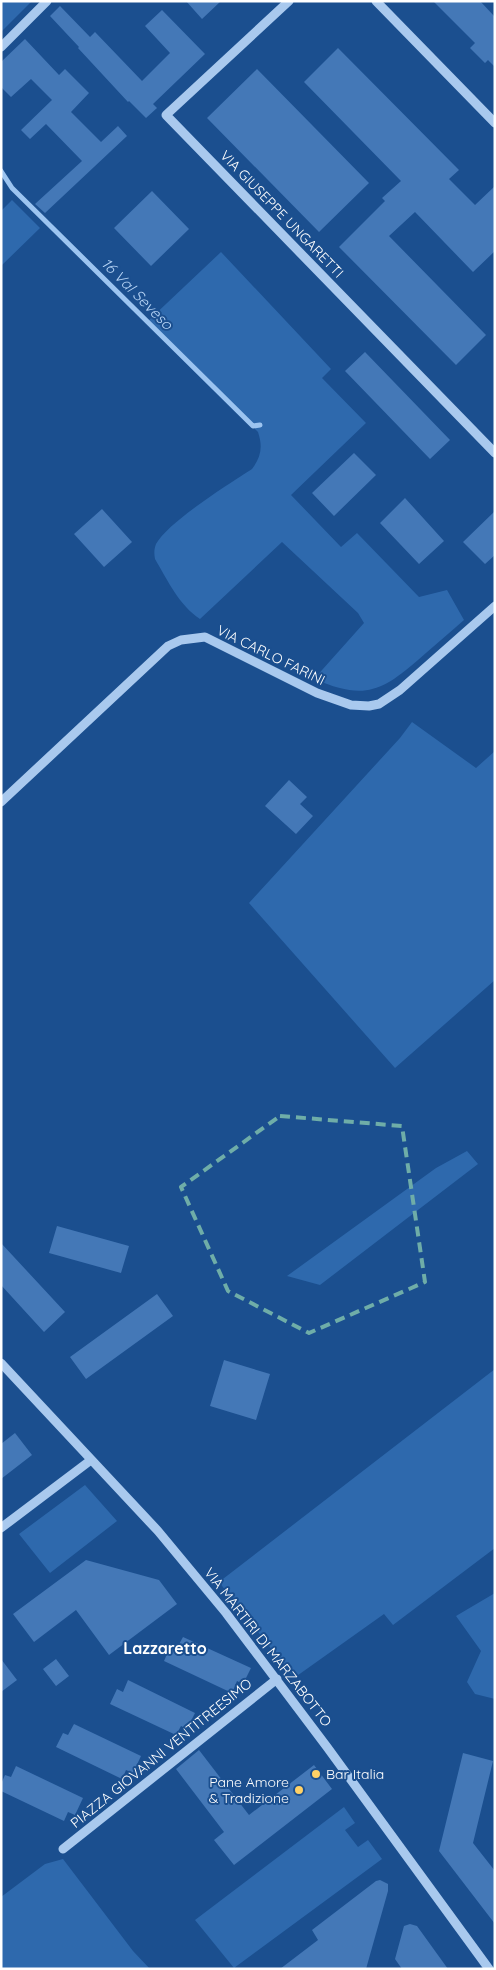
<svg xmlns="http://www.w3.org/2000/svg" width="496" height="1970" viewBox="0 0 496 1970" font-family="Quicksand,sans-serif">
  <rect width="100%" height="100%" fill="#1b4f8f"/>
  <path fill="#2e69ad" d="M1,1h31l-31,31z
    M12,200l28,28 -39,38v-55z
    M221,252l110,117 -9,9 44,45 -75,72 50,52 16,-14 62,64 28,-7 17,30c-15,13 -31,27 -46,40 -39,34 -56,39 -104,19l50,-56 -6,-10 -76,-71 -82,77c-21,-14 -32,-38 -45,-60 -1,-5 -1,-10 1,-15 12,-22 73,-60 96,-75 9,-12 11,-22 6,-37l-110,-111z
    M412,722l64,46 19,-17v229l-100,88 -146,-165 151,-165z
    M467,1151l11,13 -158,121 -33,-9 149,-108z
    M495,1369v179l-102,77 -9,-11 -90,64 -75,-96z
    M85,1485l32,36 -67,52 -31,-39z
    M495,1593v106l-20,-5 -8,-12 14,-31 -25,-35z
    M344,1807l11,16 -10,7 13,17 10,-7 14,19 -148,109 -39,-48z
    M63,1859l70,92 17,18h-149v-72l44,-33z"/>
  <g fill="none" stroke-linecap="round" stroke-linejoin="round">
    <path stroke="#9cc4f0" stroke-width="5" d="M1,171l11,17 241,238 7,-1"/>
  </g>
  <path fill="#4478b7" d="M186,1h35l-19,18z
    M433,1h47l15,16v50l-7,-7 -3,3 -15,-15 5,-5z
    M60,6l30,31 5,-5 47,49 28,-28 -25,-27 17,-16 43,44 -52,50 4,4 -11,10 -17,-17 -1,1 -50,-54 1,-1 -29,-31z
    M25,39l34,36 6,-6 24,24 -18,19 30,30 17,-16 9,10 -82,77 -10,-9 47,-43 -36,-37 -16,15 -9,-9 31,-30 -21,-21 -20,18 -10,-10v-25z
    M338,48l121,122 -10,9 26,26 20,-19v65l-22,21 -58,-60 -26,24 97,99 -30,30 -117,-118 46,-46 -3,-3 19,-17 -97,-99z
    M257,69l112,114 -50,49 -112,-114z
    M152,191l37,38 -38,37 -37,-38z
    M365,352l85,88 -20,19 -85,-88z
    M354,453l22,22 -42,41 -22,-23z
    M405,498l39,43 -25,23 -39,-41z
    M102,509l30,33 -28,25 -30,-33z
    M495,511v44l-10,9 -22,-22z
    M289,780l18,17 -7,7 13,12 -17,18 -31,-28z
    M57,1226l72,20 -8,27 -72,-20z
    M1,1243l64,69 -21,20 -43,-47z
    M157,1294l16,22 -87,63 -16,-22z
    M224,1360l46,14 -14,46 -46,-14z
    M15,1433l17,22 -31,24v-35z
    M86,1560l73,20 18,24 -68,51 -33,-45 -42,32 -21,-28z
    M183,1637l68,31 -8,16 -6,-3 -5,12 -68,-32 7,-16 6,3z
    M1,1659l16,21 -16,12z
    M56,1659l13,17 -13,10 -13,-17z
    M128,1680l67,33 -8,16 -6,-3 -5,9 -66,-31 7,-15 6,3z
    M74,1724l67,32 -8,17 -7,-3 -4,9 -66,-32 7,-14 5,2z
    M199,1750l50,65 65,-50 18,24 -98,76 -20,-25 10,-8 -48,-63z
    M463,1753l30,8 -20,82 22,28v53l-56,-73z
    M16,1766l67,32 -8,17 -7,-3 -4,9 -63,-30v-7l4,-9 6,2z
    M380,1880l8,4v7l-22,78h-86l38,-29 -6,-10 64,-49z
    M410,1924l7,2 31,43h-46l-7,-10 9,-33z"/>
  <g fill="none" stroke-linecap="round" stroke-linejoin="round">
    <path stroke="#a9c9ee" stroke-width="9" d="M289,1l-123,114 329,338
      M376,1l119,122
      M1,47l46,-46
      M1,802l167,-156 13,-6 24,-3 112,56 34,12 18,1 10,-2 21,-14 95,-84
      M1,1363l157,168 68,82 101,134 162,222
      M1,1528l90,-68
      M63,1849l214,-170"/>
  </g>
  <path fill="none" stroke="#6fada8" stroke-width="4" stroke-dasharray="10 6" stroke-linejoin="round" d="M280,1116l122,10 23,156 -116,51 -81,-42 -47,-104z"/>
  <g fill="#ffd166" stroke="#1b4f8f" stroke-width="2">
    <circle cx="316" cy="1774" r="5"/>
    <circle cx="299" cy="1790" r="5"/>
  </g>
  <g text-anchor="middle" stroke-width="4" stroke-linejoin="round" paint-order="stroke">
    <g font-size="14" fill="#fff" stroke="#1b4f8f">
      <text transform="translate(282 214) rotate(46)" y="5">VIA GIUSEPPE UNGARETTI</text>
      <text transform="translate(271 655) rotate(26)" y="5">VIA CARLO FARINI</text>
      <text transform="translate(268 1647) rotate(52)" y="5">VIA MARTIRI DI MARZABOTTO</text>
      <text transform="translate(161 1753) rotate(-39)" y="5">PIAZZA GIOVANNI VENTITREESIMO</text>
    </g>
    <g font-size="14" fill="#fff" stroke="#1b4f8f" text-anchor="start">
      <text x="326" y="1779">Bar Italia</text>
      <text x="289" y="1787" text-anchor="end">Pane Amore<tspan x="289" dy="16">&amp; Tradizione</tspan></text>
    </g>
    <g font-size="15" font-style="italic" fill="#b5d3f5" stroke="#1b4f8f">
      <text transform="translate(137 294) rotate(45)" y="5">16 Val Seveso</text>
    </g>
    <g font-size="16" font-weight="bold" fill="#fff" stroke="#1b4f8f">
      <text x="165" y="1654">Lazzaretto</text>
    </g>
  </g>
  <rect width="496" height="1970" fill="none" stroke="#ffffff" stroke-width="5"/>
</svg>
